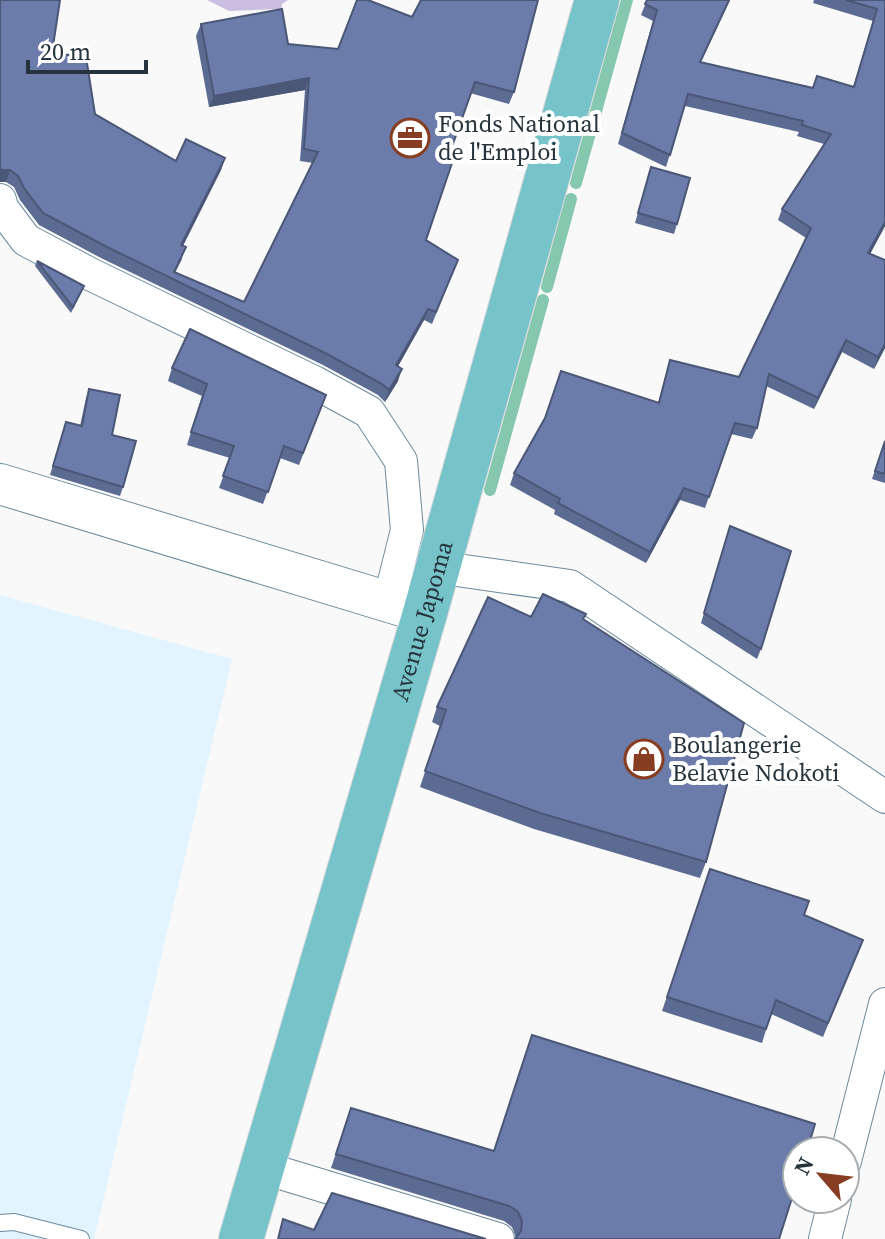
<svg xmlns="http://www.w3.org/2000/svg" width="885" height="1239" viewBox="0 0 885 1239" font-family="'Source Serif 4',serif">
  <rect width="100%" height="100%" fill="#f9f9f9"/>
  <path fill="#e2f4ff" d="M0,595l232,64 -138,580h-94z"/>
  <path fill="#cbbfe1" d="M207,0h81l-6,4 -1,5 -52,2z"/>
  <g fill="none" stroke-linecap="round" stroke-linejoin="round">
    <path stroke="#86c7af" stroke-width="12" d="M576,183l51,-183
      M547,287l24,-88
      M490,490l53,-190"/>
    <defs>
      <path id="service" d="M0,1223l14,-1 67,17"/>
      <path id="minor" d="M0,200l2,8 24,32 66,35 222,107 55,30 32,49 6,69 -18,72
        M436,567l134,19 315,211
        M845,1161l40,-157
        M264,1168l234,71
        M825,1239l10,-40"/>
      <path id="tertiary" d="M0,484l425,129"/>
      <g id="primary">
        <path id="s1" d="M241,1239l184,-626 172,-613"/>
      </g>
    </defs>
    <use href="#service" stroke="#698a9f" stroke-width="18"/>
    <use href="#minor" stroke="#698a9f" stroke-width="34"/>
    <use href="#tertiary" stroke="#698a9f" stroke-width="42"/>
    <use href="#primary" stroke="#d3d6d8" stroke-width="46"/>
    <use href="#service" stroke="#fff" stroke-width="16"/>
    <use href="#minor" stroke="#fff" stroke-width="32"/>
    <use href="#tertiary" stroke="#fff" stroke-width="40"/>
    <use href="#primary" stroke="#76c4ca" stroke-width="44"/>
  </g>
  <path fill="#5c6b92" d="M0,0l52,53 43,61 81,47 49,-3 -4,12 -38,76 -1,13 -7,14 69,29 69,-139 -13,-2 5,-71 -96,17 -13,-71 5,-12 87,20 50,5 19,-49 157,92 -5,12 -39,-11 -21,62 -23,85 27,32 -21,52 -8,-4 -26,46v15l-13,21 -7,-7 -55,-30 -222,-107 -62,-33 -19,-25 -6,-13 -8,-5h-6z
    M647,0h83l-29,62 111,26 5,-12 36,11 20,-66 -60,-18 1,-3h71v226l-15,28 15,6v88l-11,21 -32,-17 -28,57 -48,-23 -9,42 -5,11 -21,-5 -26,74 -25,-8 -34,63 -92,-49 1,-4 -45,-25 4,-12 144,-70 12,-43 69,17 67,-139 -28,-18 4,-11 42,-65 -27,-8 2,-4 -114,-26 -19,61 -48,-23 35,-123 -12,-6z
    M651,167l26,57 -3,10 -39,-11z
    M37,261l45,30 -11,22 -36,-47z
    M172,368l154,27 -27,70 -19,-7 -17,46 -44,-16 11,-30 -43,-13 15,-49 -34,-15z
    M89,389l23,46 11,52 -3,9 -70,-21 16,-53 14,4 6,-28z
    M885,440v43l-13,-4z
    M730,526l31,123 -4,10 -56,-36z
    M531,617l53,2 122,243 -6,16 -166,-49 -114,-42 20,-61 -8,-4 5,-15z
    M705,883l99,32 59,25 -40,97 -52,-23 -9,29 -100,-32z
    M532,1035l283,89 -299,114 -4,-11 -8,-6 -173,-53 15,-45 148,28z"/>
  <path fill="#4b5777" d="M729,0h1l-35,73 5,-11z
    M309,78l-4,12 -96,17 5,-11z
    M225,158l-4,12 -44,87 4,-12z
    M0,170h10l-4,12h-6z
    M885,222v4l-21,39 4,-12z
    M428,309l-4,11 -32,57 4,-12z
    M846,340l-4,12 -28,57 4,-11z
    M885,344v4l-11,21 4,-12z
    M402,369l-4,12 -13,21 4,-12z
    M684,488l-4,12 -34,63 4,-11z"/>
  <path fill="#6b7caa" stroke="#4b5777" stroke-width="2" d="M0,0h60l-8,53 34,4 9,57 81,47 10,-22 39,19 -44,87 5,2 -12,25 70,30 74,-150 -14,-3 5,-71 -95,18 -13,-72 81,-15 6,35 50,5 19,-49h11l44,17 9,-17h117l-24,92 -39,-10 -26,73 5,2 -28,83 32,20 -22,52 -8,-3 -32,56 6,4 -13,21 -7,-6 -55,-30 -222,-108 -62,-33 -19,-25 -6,-12 -8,-6h-10z
    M647,0h82l-29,62 113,26 4,-12 37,11 23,-78 -31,-9h39v222l-17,31 17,7v84l-7,13 -32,-17 -28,58 -49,-24 -12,54 -22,-5 -26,74 -25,-9 -34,64 -92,-49 2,-4 -46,-26 31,-55 16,-47 98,32 11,-43 69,17 72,-149 -29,-19 49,-75 -29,-9 1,-4 -115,-27 -18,61 -48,-22 35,-123 -12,-6z
    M651,167l39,11 -13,46 -39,-11z
    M37,261l47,25 -11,21z
    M190,329l136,66 -23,58 -19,-7 -16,46 -45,-16 11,-30 -43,-14 16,-48 -35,-16z
    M89,389l31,6 -8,40 24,6 -13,46 -70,-21 13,-44 16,4z
    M885,441v33l-10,-3z
    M730,526l61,25 -30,98 -57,-36z
    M543,594l43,20 -3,5 161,104 -38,139 -166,-49 -115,-42 21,-61 -9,-3 51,-110 43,20z
    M710,869l99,32 -5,14 59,25 -35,83 -52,-23 -10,29 -99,-32z
    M532,1035l283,89 -8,27h-10v31l-18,57h-264l6,-8 1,-10 -4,-9 -9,-6 -173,-52 15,-46 143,43z
    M332,1193l154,46h-208l5,-20 31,11z"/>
  <defs>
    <symbol id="office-ring" viewBox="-11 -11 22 22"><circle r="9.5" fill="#fff" stroke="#863d21" stroke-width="1.5"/><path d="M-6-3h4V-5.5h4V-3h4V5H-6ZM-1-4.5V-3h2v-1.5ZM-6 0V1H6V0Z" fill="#863d21"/></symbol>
    <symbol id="shop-ring" viewBox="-11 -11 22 22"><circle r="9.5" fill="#fff" stroke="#863d21" stroke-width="1.5"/><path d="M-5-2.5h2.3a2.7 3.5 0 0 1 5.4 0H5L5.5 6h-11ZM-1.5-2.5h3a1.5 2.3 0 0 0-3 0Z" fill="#863d21"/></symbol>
  </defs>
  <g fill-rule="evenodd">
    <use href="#office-ring" x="388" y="116" width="44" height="44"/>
    <use href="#shop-ring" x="622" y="737" width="44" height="44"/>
  </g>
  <g text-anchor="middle" stroke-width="8" stroke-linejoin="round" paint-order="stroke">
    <g font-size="24" fill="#25333c" stroke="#fff" text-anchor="start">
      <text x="438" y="132">Fonds National<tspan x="438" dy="28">de l'Emploi</tspan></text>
      <text x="672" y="753">Boulangerie<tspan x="672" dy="28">Belavie Ndokoti</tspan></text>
    </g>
    <g font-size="24" fill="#25333c" stroke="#fff">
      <text dy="8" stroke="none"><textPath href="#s1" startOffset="644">Avenue Japoma</textPath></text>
    </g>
  </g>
  <g transform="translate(821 1175) rotate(298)"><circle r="38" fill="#ffffff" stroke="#a8adb1" stroke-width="2"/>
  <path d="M0-6L14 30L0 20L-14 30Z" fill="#863d21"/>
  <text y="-12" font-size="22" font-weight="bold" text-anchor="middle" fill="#25333c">N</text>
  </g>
  <path d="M28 60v12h118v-12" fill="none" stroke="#25333c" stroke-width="4"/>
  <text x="40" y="60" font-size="24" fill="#25333c" stroke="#ffffff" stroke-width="6" paint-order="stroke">20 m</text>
</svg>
